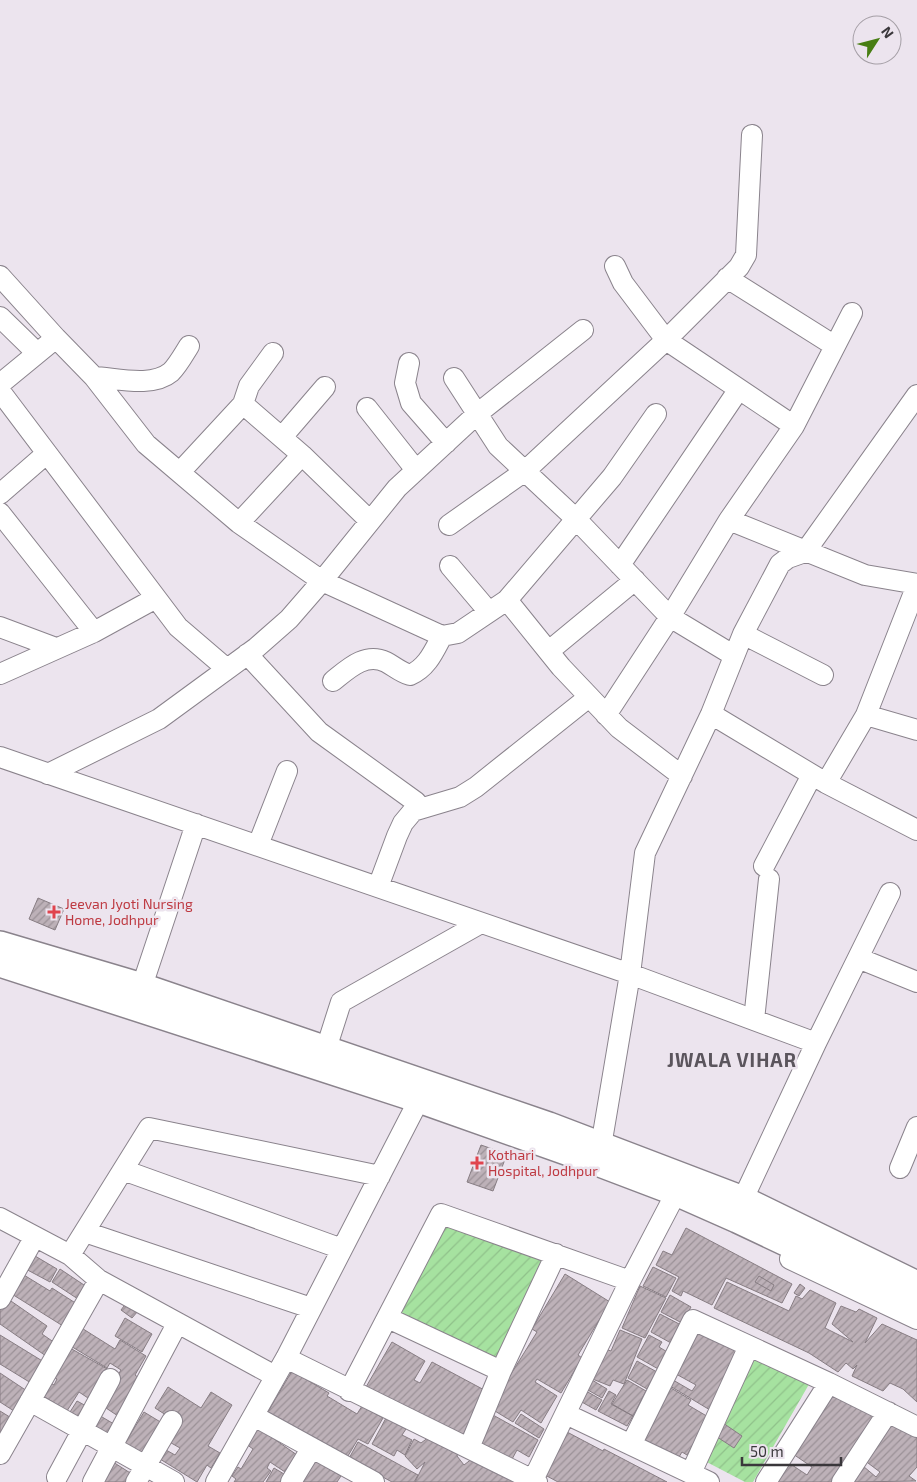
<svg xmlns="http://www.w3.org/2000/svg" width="917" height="1482" viewBox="0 0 917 1482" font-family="'Exo 2',sans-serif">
  <defs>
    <pattern id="garden-furrows" width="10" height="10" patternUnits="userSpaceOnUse" patternTransform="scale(1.25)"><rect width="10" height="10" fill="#a6e2a0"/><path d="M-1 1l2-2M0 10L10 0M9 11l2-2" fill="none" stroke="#90c28b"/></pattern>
    <pattern id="building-hatch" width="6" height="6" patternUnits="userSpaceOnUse" patternTransform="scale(1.25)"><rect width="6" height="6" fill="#bdb1b8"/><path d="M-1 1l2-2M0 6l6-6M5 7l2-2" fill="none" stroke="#9b9197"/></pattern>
  </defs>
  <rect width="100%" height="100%" fill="#ece4ee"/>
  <path fill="url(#garden-furrows)" d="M444,1224l99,35 -47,99 -95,-44z
    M760,1344l56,28 -63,110h-8l-46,-24z"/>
  <path fill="url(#building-hatch)" stroke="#877d83" d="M38,898l26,11 -9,21 -26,-11z
    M481,1145l26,9 -14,37 -26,-9z
    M686,1228l106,56 -10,19 -56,-25 -14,27 -29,-14 -2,5 -9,-5 7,-14 -23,-12 7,-14 9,4z
    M30,1253l27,16 -7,13 -28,-15z
    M653,1267l23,11 -10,19 -23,-11z
    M60,1269l27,18 -9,12 -26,-17z
    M19,1272l31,19 2,-3 25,16 -14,22 -56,-35z
    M565,1274l45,28 -32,53 4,3 -21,35 -24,-14 -2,3 22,14 -16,27 -20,-13 -8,12 -23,-14 47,-76 -5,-3z
    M759,1276l15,9 -3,6 -16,-9z
    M727,1282l62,29 7,-15 6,3 8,-9 26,13 -11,25 28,14 -21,-18 9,-18 15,6 3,-3 18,9 -12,25 17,-19 35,16v62l-14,-13 -13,-6 -7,8 -31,-15 5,-11 -4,4 -7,-6 -8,9 -29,-19 -95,-45z
    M800,1284l5,4 -6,8 -5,-3z
    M640,1286l26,12 -21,40 -23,-10z
    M670,1295l21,12 -9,16 -21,-11z
    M8,1299l39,27 -5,8 13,9 -9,13 -46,-32v-14z
    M127,1302l11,9 -6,7 -11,-8z
    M660,1314l21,11 -10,18 -20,-11z
    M125,1318l27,16 -10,18 -27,-16z
    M80,1327l35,22 5,-9 26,16 -11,19 4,3 -18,40 -21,-14 21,-34 -11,-7 -3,5 -38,-23z
    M699,1329l43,26 -32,55 -40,-24 3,-6 19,11 4,-6 -20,-11z
    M620,1330l22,9 -18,45 -11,-4 -3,6 -20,-8 15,-29 6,2z
    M0,1335l44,27 -13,21 -31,-19z
    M649,1335l13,7 -3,5 10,6 -9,17 -23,-13z
    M392,1342l33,19 -11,19 6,3 12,-21 56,30 -26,45 -96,-50z
    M70,1348l39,22 -18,30 -12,-8 -12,19 -30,-19 8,-12 9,5 3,-6 -9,-5z
    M637,1361l20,11 -10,17 -19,-11z
    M292,1371l37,22 -2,3 30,18 5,-8 21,12 -15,26 -10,-5 -13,22 -79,-46z
    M0,1373l27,18 -13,20 -14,-9z
    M592,1380l15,9 -5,9 -16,-9z
    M627,1380l19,11 -13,25 -21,-12z
    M168,1387l33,21 10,-16 21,13 -24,41 12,7 -9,15 -4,-3 -10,17 -37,-23 6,-9 9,5 5,-7 -14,-8 11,-18 -22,-14z
    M671,1388l20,12 -3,5 22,13 -23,37 -5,-3 -6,10 -36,-22z
    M837,1389l38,27 -17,27 -27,39h-55l13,-19 18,12 5,-8 -19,-13z
    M586,1391l16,9 -6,10 -16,-9z
    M609,1391l7,4 -5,9 22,12 -6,10 -29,-15z
    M77,1401l11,6 -7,11 -11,-6z
    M0,1411l13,8 -13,21z
    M144,1412l23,14 -20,33 -23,-14z
    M97,1414l22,13 -8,14 -23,-14z
    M521,1414l23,15 -5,9 -24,-15z
    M493,1415l45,25 -9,17 -12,-7 -6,11 -33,-19z
    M386,1418l20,11 -4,6 10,5 -7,15 -8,-5 -3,6 -22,-12z
    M893,1421l24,10v36l-8,9 7,5 -65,1 12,-16 13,11 4,-5 -16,-12z
    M723,1423l19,13 -8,12 -20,-13z
    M257,1427l40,28 -12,17 -15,-10 -3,6 4,3 -8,11h-29l2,-3 -4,-3 6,-9 3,2 12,-20 -7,-5z
    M567,1432l36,19 1,-2 63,33h-109l-13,-7z
    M429,1437l29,16 -1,3 7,9 9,-7 44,24h-102l10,-20 -8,7 -12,-13 9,-17 7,4z
    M358,1442l60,33 -4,7h-22l-22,-12 -23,-8z
    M313,1459l28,17 -4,6h-37z
    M113,1462l22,14 -4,6h-31z
    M274,1468l15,9 -3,5h-20z"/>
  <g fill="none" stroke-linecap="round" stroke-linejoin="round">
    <defs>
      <path id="minor" d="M615,266l8,17 43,57 73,-73 7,-12 6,-120
        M0,276l56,62
        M727,278l108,68
        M0,317l37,36
        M409,363l-4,20 6,20 35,40
        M94,377c22,1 58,11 77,-5 7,-7 13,-18 18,-26
        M454,378l44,68 78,73 94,98 63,38
        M0,384l56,-46 38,39 52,67 93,79 83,58 120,55 16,-3 49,-33
        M0,391l178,236 49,42
        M243,404l6,-18 24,-33
        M367,408l49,62
        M656,414l-44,63 -105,123 54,67 58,61 63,48
        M794,426l58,-113
        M282,437l43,-50
        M180,472l63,-68 59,51 68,66
        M0,494l46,-40
        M0,513l94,119
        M239,523l63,-68
        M449,525l76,-54 141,-131 128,86 -65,94 136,55 52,9
        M620,565l119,-176
        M450,566l39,46
        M917,585l-51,130 51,15
        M0,627l56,21
        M743,634l80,41
        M549,651l86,-71
        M247,654l72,78 97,70
        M0,674l94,-42 62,-34
        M333,681c15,-12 32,-29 53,-19 8,4 14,10 24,13 17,-7 24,-24 32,-39
        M711,714l115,69 40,-68
        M606,715l64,-98 59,-97
        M0,757l630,217 186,69
        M48,774l111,-55 97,-71 33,-29 33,-38 75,-93 80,-74 106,-84
        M826,783l91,47
        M258,845l29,-74
        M764,866l48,-91
        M378,887l19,-51 6,-13 10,-12 47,-14 16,-10 113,-90
        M858,958l59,24
        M142,986l54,-162
        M754,1020l15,-141
        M326,1049l15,-47 140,-79
        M599,1158l31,-184 15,-121 66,-139 32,-80 37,-70 8,-6 17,-6 112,-157
        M900,1168l17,-41
        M123,1170l219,79
        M743,1199l73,-156 74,-150
        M0,1218l70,37 79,-127 231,48
        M85,1232l226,76
        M70,1255l29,25 176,96
        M790,1259l127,60
        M0,1299l34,-61
        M388,1318l113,53
        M286,1358l251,124
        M349,1391l92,-177 189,67
        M30,1401l144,81
        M566,1414l143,68
        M254,1416l120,66
        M631,1445l62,-125 136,63 88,44
        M469,1448l32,-77 55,-117
        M0,1454l99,-174
        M691,1473l58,-127
        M57,1477l53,-98
        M533,1480l97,-199 46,-88
        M93,1482l84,-158
        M136,1482l36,-61
        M216,1482l70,-124 139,-270
        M291,1482l20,-33
        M766,1482l63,-99
        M842,1482l46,-70"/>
      <path id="major" d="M0,944l142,42 407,139 194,74 174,85
        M0,964l419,136 178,63 79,30 61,27 180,85"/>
    </defs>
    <use href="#minor" stroke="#8a838c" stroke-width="22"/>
    <use href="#major" stroke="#8a838c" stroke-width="28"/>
    <use href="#minor" stroke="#fff" stroke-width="20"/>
    <use href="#major" stroke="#fff" stroke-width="25"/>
  </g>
  <g fill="#e0444e" stroke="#ece4ee" stroke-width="2">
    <path d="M51.5 904.5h5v5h5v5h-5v5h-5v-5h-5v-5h5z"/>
    <path d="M474.5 1155.5h5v5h5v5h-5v5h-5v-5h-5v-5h5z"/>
  </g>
  <g text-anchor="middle" stroke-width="5" stroke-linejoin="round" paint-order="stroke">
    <g font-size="14" fill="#be3a42" stroke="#ece4ee" text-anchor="start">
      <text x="65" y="909">Jeevan Jyoti Nursing<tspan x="65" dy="16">Home, Jodhpur</tspan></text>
      <text x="488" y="1160">Kothari<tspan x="488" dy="16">Hospital, Jodhpur</tspan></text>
    </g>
    <g font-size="19" font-weight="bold" letter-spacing="1" fill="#5b555d" stroke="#ece4ee">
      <text x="732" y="1067">JWALA VIHAR</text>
    </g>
  </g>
  <g transform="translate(877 40) rotate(54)"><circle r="24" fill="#ece4ee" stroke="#a59fa6"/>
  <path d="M0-4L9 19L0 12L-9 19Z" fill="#487e13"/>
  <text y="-8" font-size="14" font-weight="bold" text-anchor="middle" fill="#3a373b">N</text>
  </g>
  <path d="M742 1457v8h99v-8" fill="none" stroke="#3a373b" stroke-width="2.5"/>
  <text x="750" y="1457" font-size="15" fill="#3a373b" stroke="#ece4ee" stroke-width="4" paint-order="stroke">50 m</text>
</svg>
